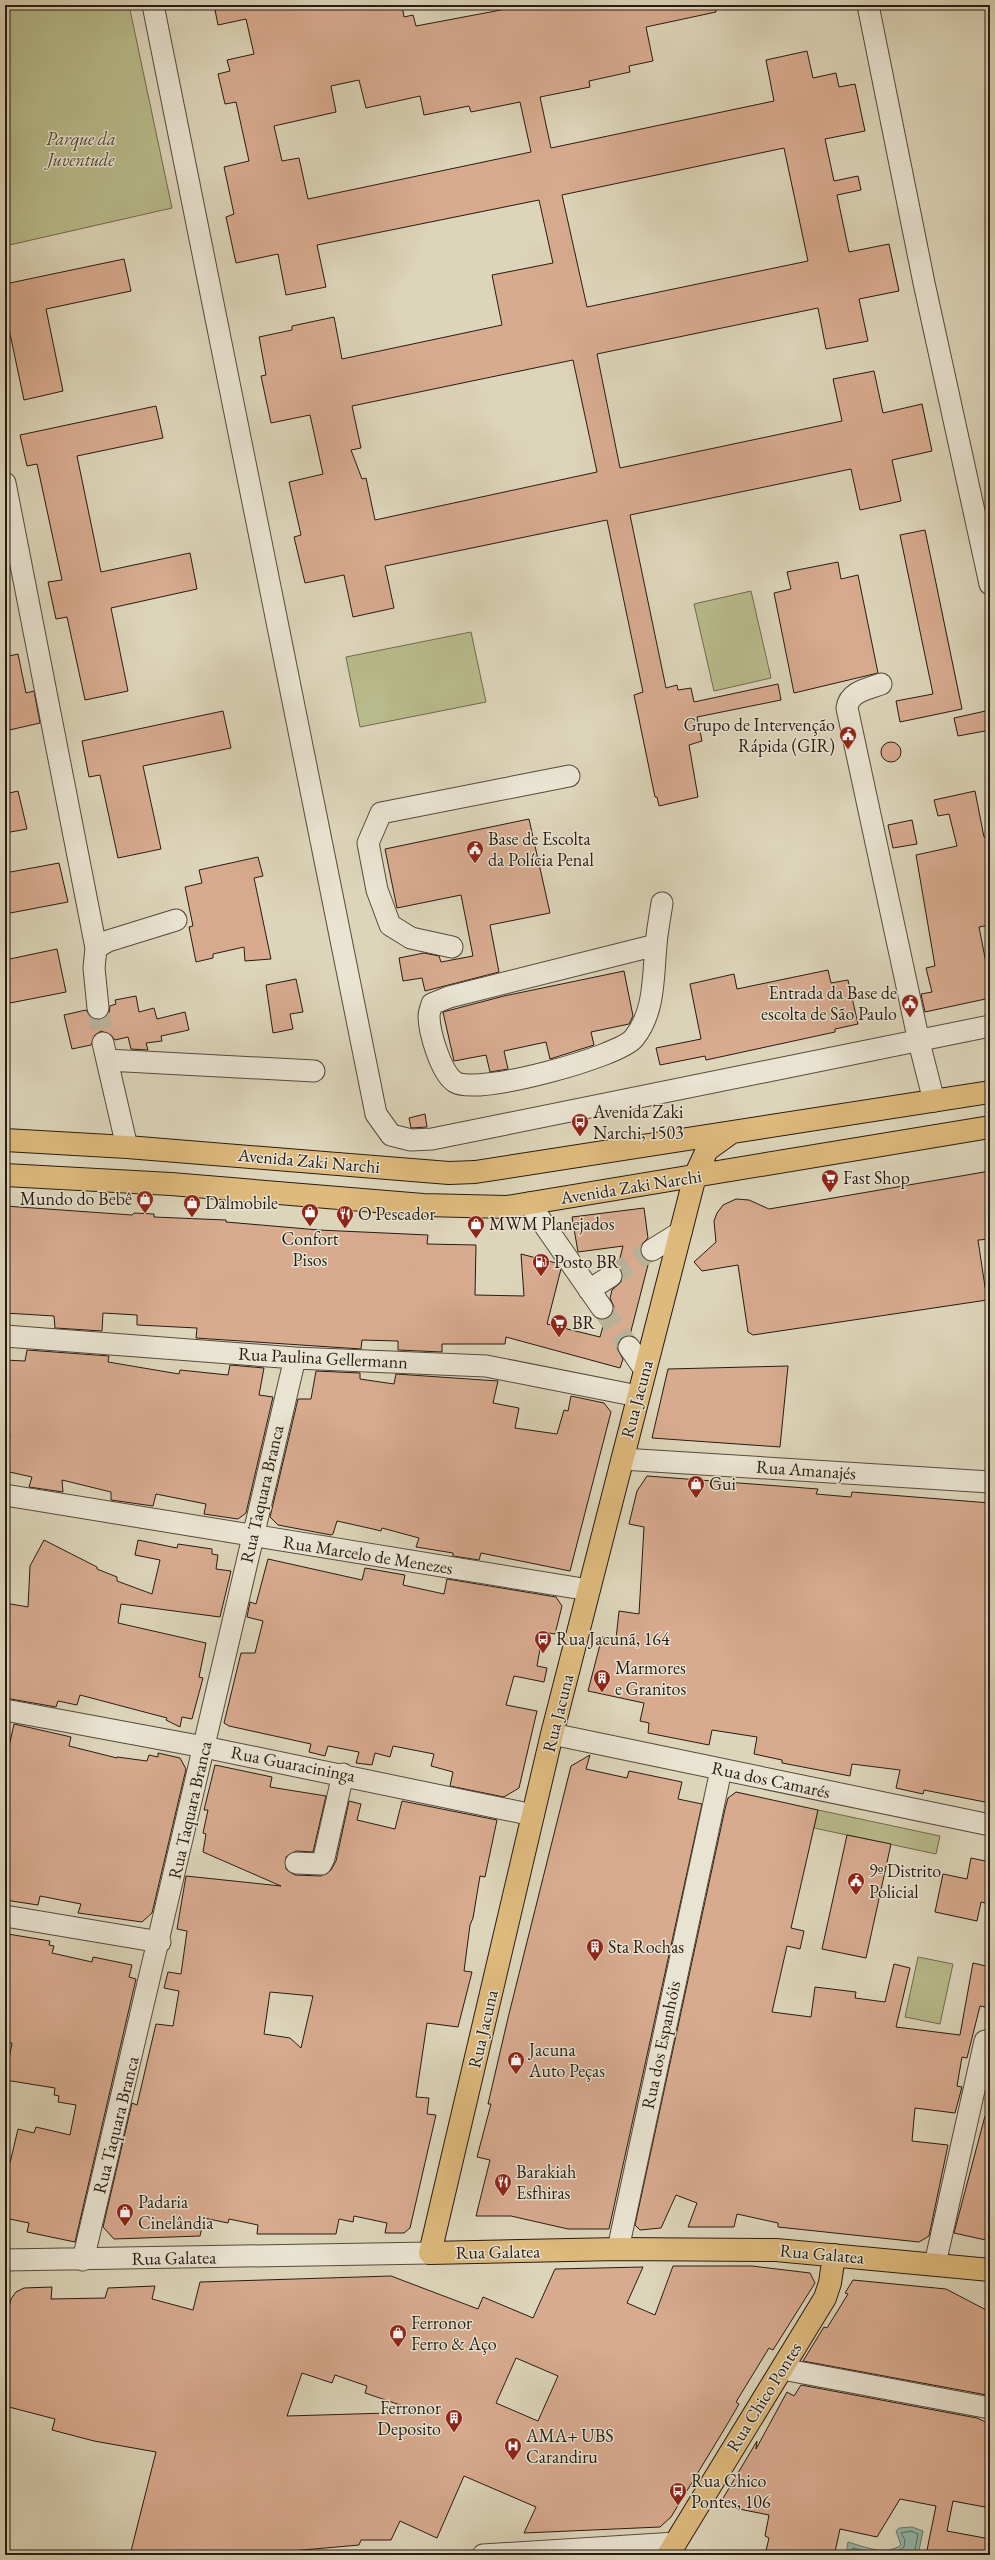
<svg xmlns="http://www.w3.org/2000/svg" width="995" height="2560" viewBox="0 0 995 2560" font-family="'EB Garamond',serif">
  <rect width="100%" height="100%" fill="#ddd5ba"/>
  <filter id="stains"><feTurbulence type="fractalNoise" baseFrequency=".005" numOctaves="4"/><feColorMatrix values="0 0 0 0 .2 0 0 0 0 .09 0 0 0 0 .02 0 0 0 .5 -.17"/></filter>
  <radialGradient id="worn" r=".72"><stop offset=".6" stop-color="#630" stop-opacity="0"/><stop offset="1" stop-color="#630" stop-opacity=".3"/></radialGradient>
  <path fill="#b8bb8b" stroke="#706b4e" d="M5,5h124l43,203 -167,38z
    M751,591l20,87 -57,13 -20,-87z
    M471,632l15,70 -126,25 -14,-70z
    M818,1810l122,26 -4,18 -122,-26z
    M918,1957l35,7 -13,60 -35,-7z"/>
  <path fill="#94b9aa" stroke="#697a6d" d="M912,2527l11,4 -5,24 -72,-1 2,-12c17,5 38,14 53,3l-5,-14 3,-3z"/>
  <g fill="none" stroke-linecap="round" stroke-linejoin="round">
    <path stroke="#5e6a5e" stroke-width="1" d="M850,2555l3,-7c17,4 36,12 51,-1l1,-7 -4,-7 10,-2 7,3 -4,21"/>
  </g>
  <path fill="#d8ab8f" stroke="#281b11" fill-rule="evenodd" d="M214,5h188l2,12 9,-2 3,11 85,-16 -1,-3 11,-2h204l1,7 -70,15 7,34 -24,5 1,6 -41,9 1,6 -50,10 11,51 223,-47 -8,-41 41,-9 6,27 23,-5 3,14 16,-3 10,47 -40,8 9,42 24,-5 3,14 -24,5 12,57 40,-8 10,47 -40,8 9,42 -42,8 -8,-41 -221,46 23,114 222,-47 -9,-42 41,-8 9,42 39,-9 10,47 -40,9 9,41 -41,9 -9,-41 -221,46 36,173 11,-3 1,5 13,-2 3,14 84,-18 3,16 -84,17 5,24 -13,4 9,52 -39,9 -2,-9h-2l-21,-102 9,-3 -36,-172 -222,46 9,42 -41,9 -9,-42 -39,8 -11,-46 7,-2 -12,-53 34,-8 -13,-59 -39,8 -10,-47 5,-1 -7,-38 33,-7v-4l42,-9 8,42 160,-34 -10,-50 61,-12 -14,-63 -222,45 9,42 -40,8 -8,-41 -42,9 -10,-46 8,-3 -10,-47 25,-6 -13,-59 -11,2 -7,-30 12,-3 -3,-11 27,-6 -8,-35 -28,6zM359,80l7,28 54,-12 4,19 45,-9 2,6 49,-10 11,50 -223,47 -9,-41 -17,3 -8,-35 62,-14 -5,-26zM784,148l24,113 -221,46 -25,-112zM573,360l24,112 -222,48 -9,-42 -4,1 -11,-29 10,-2 -9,-42z
    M124,259l7,32 -85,18 17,82 -39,9 -19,-90v-26z
    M156,406l7,32 -86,18 24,116 89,-19 7,36 -86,19 17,83 -43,9 -18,-83 -11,2 -8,-37 14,-2 -25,-116 -10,2 -7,-31z
    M925,530l37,179 -62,13 -4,-21 37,-7 -33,-159z
    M838,562l3,17 17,-4 20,98 -84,20 -20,-100 17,-4 -4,-17z
    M18,654l8,39 8,-2 6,32 -35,8v-74z
    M990,710v20l-32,6 -4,-18z
    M223,711l8,37 -88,18 18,83 -43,9 -18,-83 -11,2 -7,-36z
    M881 752a10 10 0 1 1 20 0a10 10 0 1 1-20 0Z
    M18,791l9,38 -22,4v-39z
    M975,791l9,46 6,-2v90l-11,2 11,56v15l-65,14 -4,-18 11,-2 -6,-24 9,-2 -19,-111 41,-9 -8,-32 -11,2 -4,-16z
    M529,819l21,94 -60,12 9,47 -74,19 -3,-13 -19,3 -4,-23 25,-5 15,3 2,6 32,-6 -12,-61 -64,13 -12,-59z
    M912,820l5,24 -24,4 -5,-23z
    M258,857l5,19 -9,2 17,81 -26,2 -1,-14 -31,7v4l-17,4 -7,-35 4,-1 -8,-39 17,-4 -3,-13z
    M59,863l9,39 -63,12v-41z
    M57,949l9,43 -61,12v-44z
    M828,970l3,13 17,-3 10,44 -23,5v3l-129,28 -1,-4 -45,9 -4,-17 45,-9 -11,-55 44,-10 3,15z
    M624,971l9,45 -4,8 -38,8 3,13 -44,14 -4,-17 -42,9 4,18 -18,3 -4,-17 -32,6 -11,-49 61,-16z
    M296,979l7,33 -13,2 3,15 -20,4 -7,-48z
    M136,996l3,16 15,-4 3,11 28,-7 4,18 -28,6 1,5 -16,2 2,7 -17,-1 -3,-12 -13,3 -4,-5 -10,-4 -6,4 -4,10 -19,4 -8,-34 22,-5 7,9 7,1 9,-7 1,-7 6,-2 -1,-4z
    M425,1114l2,13 -16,1 -2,-10z
    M990,1171v68l-12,1 9,60 -234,35 -5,-3 -10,-67 -36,6 -8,-9 22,-20 -2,-21 3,-8 6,-8 13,-6 13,1 20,9z
    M5,1206l127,9 2,-2 20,1v3l72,3v2l93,8 109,5 -1,9 49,1 -1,50 49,1 -3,-42 35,9 5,6 -14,55 53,13 5,-18 8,-6 1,-6 -4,-9 2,-8 10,-9 1,-6 -5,-9 5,-20 -45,6 -6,-35 72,-9 4,30 -6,6 -2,7 2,6 7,4 -19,74 -8,2 -4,5 -1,6 6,11 -3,9 -114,-31 -1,7h-63v8l-44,-2v-9l-36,-1 -1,9 -165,-11 1,-10 -60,-3v-10l-34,-2 -1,18 -47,-3 -1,-12 -49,-3z
    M27,1350l82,6 -1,6 71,12 1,-4 48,5 2,-10 34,3 -5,27 14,2 -27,116 -8,6 -34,-5 2,-10 -50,-10 -3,12 -42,-6v-8l-49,-12 1,12 -34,-5 3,-10 -27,-6 5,-37 -5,-1v-73l20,1z
    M788,1366l-8,81 -128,-9 16,-69z
    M316,1371l44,2v6l34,5 2,-10 102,7 -5,22 26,5 -4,20 42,6 7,-24 4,1 3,-15 33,7 7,9 -41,159 -89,-18 -2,7 -26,-4v-3l-37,-6 3,-9 -37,-10 -1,3 -8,-2 -36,-8 -4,13 -2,1 -53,-10 -8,-8 28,-118h13z
    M647,1476l171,13 -2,5 35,3 1,-5 138,11v300l-66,-13 -1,4 -27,-6 4,-18 -48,-6 -2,12 -68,-13v-3l-28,-6 3,-17 -45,-7 -3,15 -61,-12 1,-10 -9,-2 4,-18 -56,-12 14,-54 14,2 3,-28 20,3 5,-87 -15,-3 8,-33z
    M44,1540l53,27v2l20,8v4l35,13 8,-34 -25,-5 3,-15 39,8 1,-4 34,5v5l6,1 -2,14 15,2 -11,46 -99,-13 -3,19 88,20 -7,34 4,1 -11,41 -10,-2 -2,10 -14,-7 1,-2 -87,-23 -3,10 -19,-4 -2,6 -51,-9v-95l23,4 2,-41z
    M268,1559l94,21 3,-12 40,7 -2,10 41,9 3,-15 109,18 6,9 -7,28 -12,-2 -6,34 10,2 -3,14 -30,-6 -8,29 31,6 -18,77 -15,9 -54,-11 3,-14 -22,-6 3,-12 -41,-8 -3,11 -15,-4 -3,12 -16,-2 3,-11 -31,-6 -3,10 -16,-4 2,-8 -82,-18 -5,-3 17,-70h14l8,-32 -16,-4 3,-15 6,2z
    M14,1724l57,13 -2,9 48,12v-1l30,4 2,-6 9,2v-4l22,5 6,11 -34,144 -10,9 -64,-9 3,-9 -41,-8 -2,9 -33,-5v-135z
    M590,1755l-4,14 41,9 2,-7 53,11 -4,17 24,5 -93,425h-41l-57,-13h-35l14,-56 -13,-3 14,-53h-3l20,-86 63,-252z
    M215,1765l57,12 -2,10 56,9 -13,56 -17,-1 -10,6v12l9,6 26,1 10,-6 5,-9 13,-60 12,3 -4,16 38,9 7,-28 95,19 -12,57 -5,-1 -7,42 -3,7 -6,46 8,1 -14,55 -31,-4 -11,74 13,1 -2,16 9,1 -26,113 -6,5h-19l2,-10 -33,-7 -1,6 -14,-3 -3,15h-79l1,-9 -29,-6 -1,4 -24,-5 -4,18 -86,3 -11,-12 29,-124 5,2 19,-81 17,2 6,-35 -15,-3 4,-16 13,2 6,-43 -10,-2 9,-53 95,10 -78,-34 3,-18 -3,-1 5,-23h-4zM270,1992l43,4 -12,52 -11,-10 -26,-4z
    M736,1792l82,18 -27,118 13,3 -4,18 -13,-3 -15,66 39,5 4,-30 41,5 -1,6 30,4 9,-38 16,4 -14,59 64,8 13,-72 17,4v41l-10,-2 -13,52 -5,-1 -5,29 5,1 -7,26 -40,-5 -3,33 36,4 -19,91 -10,6 -141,-15v-4l-41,-9 -3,13h-46l9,-24 -21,-8 -15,33 -21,2 -5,-5 90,-416 3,-11z
    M847,1835l44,9 -25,114 -44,-9z
    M971,1858l19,4v42l-9,-2 -4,19 -42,-9 8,-38 24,5z
    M8,1934l42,7 -1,4 5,1 -2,7 40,9 1,-5 39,8 -3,12 7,2 -61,263 -48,-10 2,-9 -24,-5v-56l5,1 8,-34 16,4 2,-6 34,8 6,-30 -18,-3 1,-6 -5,-1 1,-7 -50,-8 7,-37 -7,-1v-96z
    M985,2116l5,1v124l-36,-8z
    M673,2266h79l58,7 5,10 -42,67 -4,-2 -33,54 3,2 -11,19 -57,94 -11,10 -136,6 12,-26 -72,-31 -27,62 -37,-17 -9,19h-30l-2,5 -113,10h-116l26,-103 -62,-11 -42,-11 3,-11 -50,-13v-80l6,-27 5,-7 8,-4 28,-1 -1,12 54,-1 3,-10 47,-2 -3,13 41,11 7,-28 191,-6 87,33 5,-12 50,21 22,-49 88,-2 -16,36 28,12zM516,2358l42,18 -20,45 -42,-18zM302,2373l30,10 3,-8 32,11 -2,7 56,19 -134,4z
    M853,2280l93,9 44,23v77l-3,6 -184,-34 21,-34 3,1 21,-34 -3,-1z
    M801,2385l176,33 13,6v84l-37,-7 -6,30 43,8v16h-64l10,-49 -36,-7 -23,38 -37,-8 -5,23 -4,-1 -1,4h-65l4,-17 -4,-2 4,-21 -50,-10 38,-64 -1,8 31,-57 7,4z"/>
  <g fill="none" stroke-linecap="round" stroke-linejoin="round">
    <path stroke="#b9b098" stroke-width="21" stroke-dasharray="21 10" stroke-linecap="butt" d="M98,1008l5,35
      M611,1276l41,-26
      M602,1308l27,39"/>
    <defs>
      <path id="minor" d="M153,5l223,1109 15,21 20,5 21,-1 558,-113
        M868,5l56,278 66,301
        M5,483l91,465
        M881,684c-14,5 -32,8 -34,24l72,334 15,59
        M656,945l-207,52 -17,7c-1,4 -3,8 -3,12 0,16 12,57 26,66 21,14 164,-25 179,-44 21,-26 19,-61 22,-93 1,-14 4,-28 6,-42
        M452,947l-41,-9 -21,-13 -13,-35 -9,-47 13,-30 188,-37
        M98,1008l-4,-40 2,-20 12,-7 68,-21
        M103,1043l24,104
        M107,1060l207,11
        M529,1203l73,105
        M652,1250l29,-18
        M589,1290l22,-14
        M5,1336l290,22 191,8 152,30
        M629,1347l16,23
        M622,1459l368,23
        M5,1495l584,95
        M5,1710l199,37 329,68
        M552,1734l438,91
        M296,1863l25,1 3,-6 19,-84
        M5,1916l155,26
        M618,2249l103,-479
        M5,2260l425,-7
        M83,2260l212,-902
        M935,2264l50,-223
        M782,2369l208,39
        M483,2555l193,-12"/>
      <path id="major" d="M732,1132l-25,18 -12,26 -143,558 -122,519 188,-4 158,1 214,20
        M5,1140l122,7 322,26 26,-1 515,-80
        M5,1175l166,9 252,21 84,2 483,-80
        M668,2555l157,-257 5,-15 4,-28"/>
    </defs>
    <use href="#minor" stroke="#554a3b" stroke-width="23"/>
    <use href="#major" stroke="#281b11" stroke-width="24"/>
    <use href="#minor" stroke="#e9e4d2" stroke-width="21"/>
    <use href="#major" stroke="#deba7d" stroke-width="22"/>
  </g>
  <defs>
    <symbol id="civic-pin" viewBox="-11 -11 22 30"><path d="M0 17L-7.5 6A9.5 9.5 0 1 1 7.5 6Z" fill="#8f2418" stroke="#e9e4d2"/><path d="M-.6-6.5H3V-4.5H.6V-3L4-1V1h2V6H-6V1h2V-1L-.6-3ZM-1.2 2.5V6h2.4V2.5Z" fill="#fff"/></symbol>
    <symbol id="bus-pin" viewBox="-11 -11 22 30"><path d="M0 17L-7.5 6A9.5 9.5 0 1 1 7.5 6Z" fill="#8f2418" stroke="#e9e4d2"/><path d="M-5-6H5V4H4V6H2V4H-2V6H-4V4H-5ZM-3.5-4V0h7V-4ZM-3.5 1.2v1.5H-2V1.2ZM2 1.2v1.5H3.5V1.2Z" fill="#fff"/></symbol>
    <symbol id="supermarket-pin" viewBox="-11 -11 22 30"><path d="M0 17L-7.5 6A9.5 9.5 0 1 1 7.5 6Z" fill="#8f2418" stroke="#e9e4d2"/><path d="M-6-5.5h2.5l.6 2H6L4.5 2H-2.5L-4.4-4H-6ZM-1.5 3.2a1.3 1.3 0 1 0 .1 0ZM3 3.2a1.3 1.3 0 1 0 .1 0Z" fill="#fff"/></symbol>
    <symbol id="shop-pin" viewBox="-11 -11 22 30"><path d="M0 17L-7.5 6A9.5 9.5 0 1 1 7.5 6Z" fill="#8f2418" stroke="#e9e4d2"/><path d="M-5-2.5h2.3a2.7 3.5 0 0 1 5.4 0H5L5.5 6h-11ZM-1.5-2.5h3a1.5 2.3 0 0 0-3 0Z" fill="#fff"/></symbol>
    <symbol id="restaurant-pin" viewBox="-11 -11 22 30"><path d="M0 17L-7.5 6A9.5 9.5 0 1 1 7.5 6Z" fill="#8f2418" stroke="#e9e4d2"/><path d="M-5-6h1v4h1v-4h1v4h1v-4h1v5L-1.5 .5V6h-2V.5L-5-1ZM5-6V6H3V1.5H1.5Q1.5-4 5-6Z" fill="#fff"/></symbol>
    <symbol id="fuel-pin" viewBox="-11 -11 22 30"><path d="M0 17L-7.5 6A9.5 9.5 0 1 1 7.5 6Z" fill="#8f2418" stroke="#e9e4d2"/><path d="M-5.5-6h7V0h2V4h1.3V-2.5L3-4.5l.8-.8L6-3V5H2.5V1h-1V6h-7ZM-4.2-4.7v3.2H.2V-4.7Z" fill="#fff"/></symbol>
    <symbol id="building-pin" viewBox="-11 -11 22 30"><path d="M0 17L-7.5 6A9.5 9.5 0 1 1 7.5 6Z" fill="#8f2418" stroke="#e9e4d2"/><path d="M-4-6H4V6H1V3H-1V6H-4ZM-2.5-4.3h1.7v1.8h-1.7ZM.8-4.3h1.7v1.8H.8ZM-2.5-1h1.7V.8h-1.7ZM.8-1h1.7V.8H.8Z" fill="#fff"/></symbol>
    <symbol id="hospital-pin" viewBox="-11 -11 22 30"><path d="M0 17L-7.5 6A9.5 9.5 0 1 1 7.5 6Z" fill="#8f2418" stroke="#e9e4d2"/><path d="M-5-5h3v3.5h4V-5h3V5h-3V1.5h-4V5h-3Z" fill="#fff"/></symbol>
  </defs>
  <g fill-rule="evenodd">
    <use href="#civic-pin" x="838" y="725" width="20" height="27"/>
    <use href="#civic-pin" x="465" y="839" width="20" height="27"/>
    <use href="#civic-pin" x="900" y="993" width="20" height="27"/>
    <use href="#bus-pin" x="570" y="1112" width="20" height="27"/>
    <use href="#supermarket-pin" x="820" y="1168" width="20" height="27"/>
    <use href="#shop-pin" x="135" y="1189" width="20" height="27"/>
    <use href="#shop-pin" x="182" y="1193" width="20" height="27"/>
    <use href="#shop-pin" x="300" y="1202" width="20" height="27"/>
    <use href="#restaurant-pin" x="335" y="1204" width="20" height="27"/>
    <use href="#shop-pin" x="466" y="1214" width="20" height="27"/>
    <use href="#fuel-pin" x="531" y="1252" width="20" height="27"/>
    <use href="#supermarket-pin" x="549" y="1313" width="20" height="27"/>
    <use href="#shop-pin" x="686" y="1474" width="20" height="27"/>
    <use href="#bus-pin" x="533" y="1629" width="20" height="27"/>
    <use href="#building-pin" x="592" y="1668" width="20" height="27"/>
    <use href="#civic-pin" x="846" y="1871" width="20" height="27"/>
    <use href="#building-pin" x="585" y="1937" width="20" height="27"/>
    <use href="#shop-pin" x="506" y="2050" width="20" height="27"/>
    <use href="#restaurant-pin" x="493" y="2172" width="20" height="27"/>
    <use href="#shop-pin" x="115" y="2202" width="20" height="27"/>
    <use href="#shop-pin" x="388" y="2323" width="20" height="27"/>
    <use href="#building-pin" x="444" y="2408" width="20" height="27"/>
    <use href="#hospital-pin" x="503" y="2436" width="20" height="27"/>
    <use href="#bus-pin" x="668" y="2481" width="20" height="27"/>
  </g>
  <g text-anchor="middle" stroke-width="3" stroke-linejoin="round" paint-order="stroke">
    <g font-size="18" font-style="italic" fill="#534b36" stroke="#e9e4d2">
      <text x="81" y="145">Parque da<tspan x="81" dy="21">Juventude</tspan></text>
    </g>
    <g font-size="18" fill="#281b11" stroke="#e9e4d2" text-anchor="start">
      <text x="835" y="731" text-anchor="end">Grupo de Intervenção<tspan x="835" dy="21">Rápida (GIR)</tspan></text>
      <text x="488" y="845">Base de Escolta<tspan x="488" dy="21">da Polícia Penal</tspan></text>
      <text x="897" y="999" text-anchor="end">Entrada da Base de<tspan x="897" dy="21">escolta de São Paulo</tspan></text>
      <text x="593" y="1118">Avenida Zaki<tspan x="593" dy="21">Narchi, 1503</tspan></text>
      <text x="843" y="1184">Fast Shop</text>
      <text x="132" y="1205" text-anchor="end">Mundo do Bebê</text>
      <text x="205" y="1209">Dalmobile</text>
      <text x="358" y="1220">O Pescador</text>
      <text x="489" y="1230">MWM Planejados</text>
      <text x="310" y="1245" text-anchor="middle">Confort<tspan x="310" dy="21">Pisos</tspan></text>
      <text x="554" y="1268">Posto BR</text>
      <text x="572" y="1329">BR</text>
      <text x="709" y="1490">Gui</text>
      <text x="556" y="1645">Rua Jacunã, 164</text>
      <text x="615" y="1674">Marmores<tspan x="615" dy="21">e Granitos</tspan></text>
      <text x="869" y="1877">9º Distrito<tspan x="869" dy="21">Policial</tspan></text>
      <text x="608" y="1953">Sta Rochas</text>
      <text x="529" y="2056">Jacuna<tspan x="529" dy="21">Auto Peças</tspan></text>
      <text x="516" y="2178">Barakiah<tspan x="516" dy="21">Esfhiras</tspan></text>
      <text x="138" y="2208">Padaria<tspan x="138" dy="21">Cinelândia</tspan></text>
      <text x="411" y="2329">Ferronor<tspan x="411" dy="21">Ferro &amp; Aço</tspan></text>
      <text x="441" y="2414" text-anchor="end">Ferronor<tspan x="441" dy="21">Deposito</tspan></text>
      <text x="526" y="2442">AMA+ UBS<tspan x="526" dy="21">Carandiru</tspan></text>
      <text x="691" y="2487">Rua Chico<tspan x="691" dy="21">Pontes, 106</tspan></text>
    </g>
    <g font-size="18" fill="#281b11" stroke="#e9e4d2">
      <text transform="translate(309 1161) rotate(5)" y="6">Avenida Zaki Narchi</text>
      <text transform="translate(631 1187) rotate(-9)" y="6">Avenida Zaki Narchi</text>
      <text transform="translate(323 1358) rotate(3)" y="6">Rua Paulina Gellermann</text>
      <text transform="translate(637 1399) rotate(-75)" y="6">Rua Jacuna</text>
      <text transform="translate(806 1470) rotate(4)" y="6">Rua Amanajés</text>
      <text transform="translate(262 1494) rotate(-77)" y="6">Rua Taquara Branca</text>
      <text transform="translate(368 1555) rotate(9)" y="6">Rua Marcelo de Menezes</text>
      <text transform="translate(558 1713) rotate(-76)" y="6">Rua Jacuna</text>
      <text transform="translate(293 1764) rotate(11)" y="6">Rua Guaracininga</text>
      <text transform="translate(771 1780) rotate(12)" y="6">Rua dos Camarés</text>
      <text transform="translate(190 1810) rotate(-77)" y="6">Rua Taquara Branca</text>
      <text transform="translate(483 2029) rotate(-77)" y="6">Rua Jacuna</text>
      <text transform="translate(661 2045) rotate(-78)" y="6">Rua dos Espanhóis</text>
      <text transform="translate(116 2125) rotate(-76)" y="6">Rua Taquara Branca</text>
      <text transform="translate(498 2252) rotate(-1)" y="6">Rua Galatea</text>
      <text transform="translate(822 2254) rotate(5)" y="6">Rua Galatea</text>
      <text transform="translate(174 2258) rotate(-1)" y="6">Rua Galatea</text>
      <text transform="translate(764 2397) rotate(-58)" y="6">Rua Chico Pontes</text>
    </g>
  </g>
  <rect width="995" height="2560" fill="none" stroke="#ddd5ba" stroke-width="20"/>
  <rect x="6" y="6" width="983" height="2548" fill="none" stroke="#281b11" stroke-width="2"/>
  <rect x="10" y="10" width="975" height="2540" fill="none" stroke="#281b11"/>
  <rect width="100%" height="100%" filter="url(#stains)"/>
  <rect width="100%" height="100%" fill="url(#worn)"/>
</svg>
